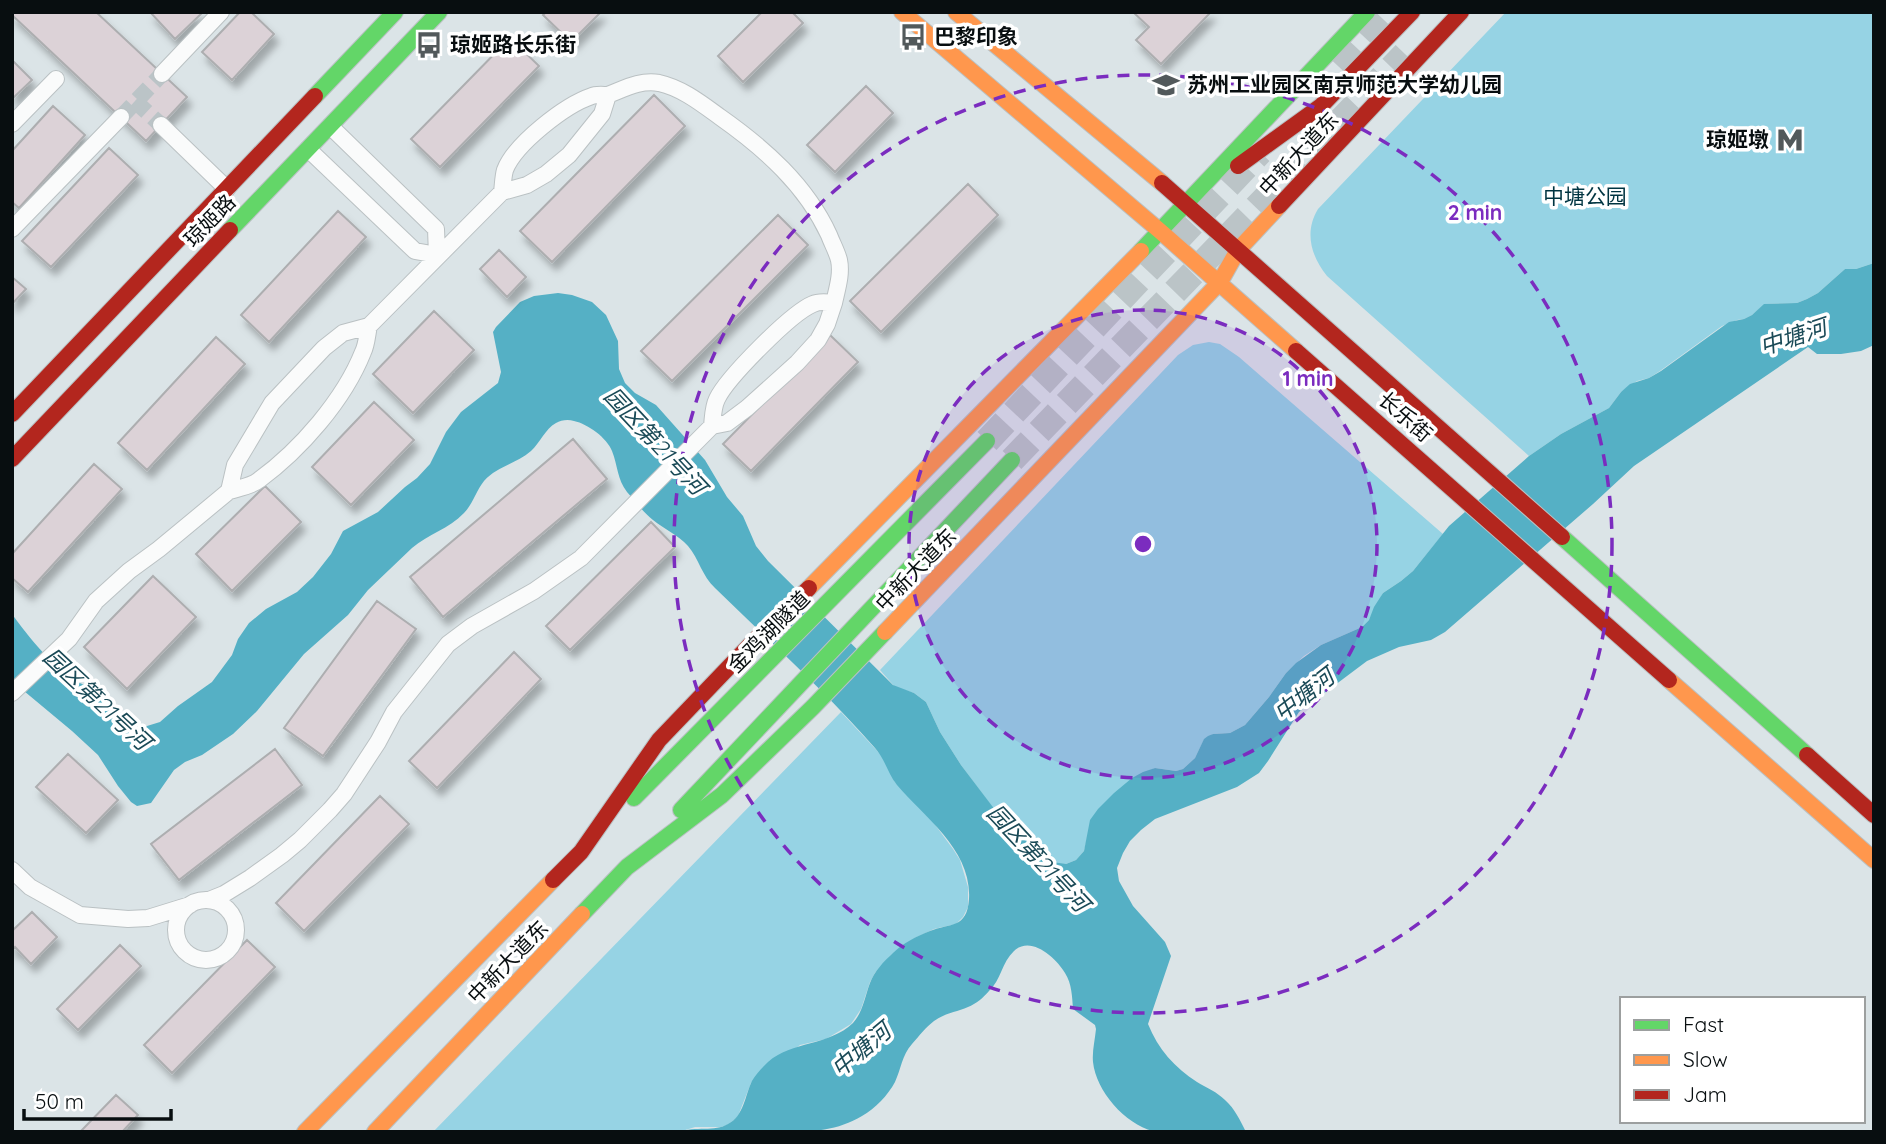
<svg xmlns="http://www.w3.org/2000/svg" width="1886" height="1144" viewBox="0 0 1886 1144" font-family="Quicksand,'Noto Sans SC',sans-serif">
  <defs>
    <filter id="shadow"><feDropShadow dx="4.5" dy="8" stdDeviation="3.5" flood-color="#0004"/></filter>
  </defs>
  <rect width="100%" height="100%" fill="#dbe4e7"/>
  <path fill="#96d3e4" d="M1506,12h368v251l-18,6h-11l-27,24 -11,6 -10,4 -32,1 -13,11 -8,4 -7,1 -15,6 -62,45 -11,7 -12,3 -16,11 -12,16 -48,26 -32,22 -202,-180c-16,-20 -23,-44 -9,-67z
    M1209,342l11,2 19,13 204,177 -30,37 -12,10 -18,12 -14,27 -7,7 -41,18 -17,11 -18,17 -17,24 -24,28 -15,8 -17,1 -9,6 -9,18 -12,11 -7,2 -21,-3 -23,10 -45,61 -3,12 -8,9 -10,4h-8l-6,-2 -17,-16 -18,-10 -21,-24 -35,-47 -21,-33 -14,-30 -12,-9 -19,-6 -15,-17 298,-315 15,-10z
    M841,712l41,44 13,26 38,40 20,27 7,11 8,27v20l-5,10 -7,7 -22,5 -19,9 -24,17 -16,18 -5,9 -9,27 -10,15 -25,15 -26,6 -49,38 -13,33 -4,4 -7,5 -6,2h-26l-16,5h-246z"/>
  <path fill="#55b0c5" d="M1874,263v82l-13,6 -20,3h-24l-9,-7 -174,119 -41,38 -148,128 -14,8 -32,7 -32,14 -68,51 -31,49 -9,12 -22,14 -82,32 -14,11 -11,11 -7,12 -6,15 2,13 14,25 32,36 6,14 -23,68c10,25 27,44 49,58 10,6 20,10 28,18 10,9 15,20 21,32l-93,-1c-28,-7 -57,-40 -60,-69 -1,-11 2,-22 3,-33l-1,-4 -22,-16c-1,-12 -1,-25 -8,-36 -9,-15 -34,-38 -51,-22 -12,11 -13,29 -25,40 -5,6 -13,13 -21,16 -11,5 -23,6 -34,14 -8,6 -15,15 -22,23 -10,11 -11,25 -17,38 -7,13 -20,27 -33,34 -31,19 -68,16 -103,16 -27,0 -53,0 -80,0 16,-6 36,0 49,-8 16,-8 17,-29 24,-43 4,-7 10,-13 16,-19 24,-21 61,-16 85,-39 10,-11 12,-27 17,-40 4,-11 14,-22 23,-30 10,-10 24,-17 37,-22 20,-8 37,-2 39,-32 3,-49 -44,-81 -72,-114 -9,-11 -12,-26 -22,-37 -50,-57 -107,-108 -160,-160 -13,-12 -16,-29 -27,-42 -10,-11 -24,-17 -35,-26 -10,-8 -18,-19 -26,-28 -10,-13 -9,-26 -15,-41 -5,-13 -24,-27 -38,-30 -6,-2 -13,-1 -18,2 -11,6 -16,20 -25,28 -15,13 -34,15 -47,30 -8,10 -11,23 -20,32 -15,16 -36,21 -52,35l-44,42 -20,25 -44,39 -47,57 -24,23 -31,21 -17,7 -11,8 -23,33 -14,3 -6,-4 -13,-16 -20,-31 -26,-24 -60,-50v-67c16,22 55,73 83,73l39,38 13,1 13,-4 18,-16 34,-24 20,-27 6,-16 11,-16 17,-14 31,-17 16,-15 18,-23 12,-23 35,-19 27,-25 12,-9 13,-14 16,-32 15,-20 37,-29 3,-11 -8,-40 3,-5 24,-25 14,-6 24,-3 14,2 20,7 14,13 12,26 1,28 6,14 10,10 21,12 49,55 22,37 16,19 13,30 12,15 125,124 21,8 12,9 14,30 21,33 47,62 9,9 18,10 17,16 14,2 10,-4 8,-9 6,-31 8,-11 16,-16 18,-15 11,-6 12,-4 21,3 7,-2 12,-11 9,-19 4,-3 5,-2 17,-1 15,-8 24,-28 17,-24 10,-10 25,-18 41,-18 7,-7 5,-13 9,-14 18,-12 12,-10 36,-45 80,-70 32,-22 48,-26 12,-16 9,-8 19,-6 12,-7 68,-49 15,-3 8,-4 12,-11 33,-1 10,-4 11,-6 27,-24h11z"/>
  <path fill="#dcd2d7" stroke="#adaeb0" stroke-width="2" filter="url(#shadow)" d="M12,12h84l91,85 -41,44 -134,-126z
    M150,12h53l-28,27z
    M240,12h11l23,22 -42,46 -30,-28z
    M546,12h55l-30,30 -28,-27z
    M762,12h30l11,11 -60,59 -25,-26z
    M1133,12h78l-50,52 -25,-24 13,-13z
    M510,38l29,28 -99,101 -29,-28z
    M12,60l20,20 -20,19z
    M866,86l27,27 -58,59 -28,-27z
    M654,95l31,31 -133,136 -32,-31z
    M53,106l32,29 -66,73 -7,-6v-51z
    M109,148l29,27 -87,92 -29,-26z
    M968,184l30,31 -117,117 -31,-31z
    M338,211l28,26 -97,105 -28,-27z
    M778,215l30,30 -136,136 -31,-30z
    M499,250l27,27 -19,20 -27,-28z
    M12,277l14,12 -14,15z
    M434,311l40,39 -61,63 -40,-39z
    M830,335l28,27 -107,109 -28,-27z
    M216,337l29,27 -98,106 -29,-27z
    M374,402l40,38 -63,65 -39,-38z
    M573,439l34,40 -164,138 -33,-40z
    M94,464l28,25 -94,103 -16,-14v-24z
    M265,486l36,36 -69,69 -36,-37z
    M651,522l24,25 -105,103 -24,-24z
    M153,576l43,41 -69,72 -43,-42z
    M377,601l39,28 -93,127 -39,-28z
    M514,652l27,27 -104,109 -28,-27z
    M275,749l27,36 -123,95 -28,-36z
    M68,754l50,46 -32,33 -50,-46z
    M380,796l29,28 -105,107 -28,-28z
    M32,912l25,25 -26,27 -16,-17 -3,3v-19z
    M247,940l28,27 -103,106 -28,-28z
    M120,945l21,21 -63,64 -21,-21z
    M116,1095l22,20 -16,17h-42z"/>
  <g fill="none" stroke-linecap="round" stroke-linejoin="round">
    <path stroke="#bbc4c7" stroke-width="16" stroke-dasharray="16 8" stroke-linecap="butt" d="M135,101l26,24
      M121,117l41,-43"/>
    <path stroke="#bbc4c7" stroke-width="26" stroke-dasharray="26 13" stroke-linecap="butt" d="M1313,96l79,-84
      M987,441l273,-289
      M1012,460l393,-406"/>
    <defs>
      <path id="street" d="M162,74l59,-62
        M608,95c18,-7 32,-15 51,-12 23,5 43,21 61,34 44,31 86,68 109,118 3,8 8,17 10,25 3,14 -2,29 -5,43 -7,-1 -15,-2 -21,1 -22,9 -86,74 -96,95 -4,8 -4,18 -5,27l15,-3 20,-15 50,-45 21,-23 9,-16 7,-21
        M12,124l44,-45
        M161,125l66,64
        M308,149l107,102 22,4 -1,-26 -106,-103
        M12,229l109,-112
        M369,326c-2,8 -2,18 -6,26 -19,48 -63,98 -104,128 -7,6 -20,8 -30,11l6,-26 37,-62 52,-55 19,-15 26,-7 133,-134 25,-7 19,-11 23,-19 33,-41 6,-19c-5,0 -12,-1 -16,1 -27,9 -77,48 -87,74 -2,7 -2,15 -3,22
        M12,693l57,-54 27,-38 33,-30 30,-22 70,-58
        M12,870l18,17 50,28 48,4 20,-1 42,-13
        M209,900l15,-6 26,-16 32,-23 18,-15 30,-30 14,-16 34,-52 16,-30 54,-68 24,-18 62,-35 47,-33 131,-132
        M176 930a30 30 0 1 1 60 0a30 30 0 1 1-60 0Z"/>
      <path id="fast" d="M315,96l80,-84
        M230,230l209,-218
        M1141,251l226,-239
        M1562,537l245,218
        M634,798l353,-357
        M681,810l331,-350
        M582,914l45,-47 95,-72 91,-88 72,-75"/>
      <path id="slow" d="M902,12l258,219 136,120
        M956,12l206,171
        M809,588l332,-337
        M885,632l335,-350 18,-32 41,-44
        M1669,680l205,180
        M305,1132l248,-252
        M375,1132l207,-218"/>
      <path id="jam" d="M1238,166l83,-60 91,-94
        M1162,183l400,354
        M1279,206l182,-194
        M1296,351l373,329
        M12,414l303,-318
        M12,459l218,-229
        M1807,755l67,60
        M553,880l28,-28 78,-112 91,-95 59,-57"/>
    </defs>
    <use href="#street" stroke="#bac1c3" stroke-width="18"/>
    <use href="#fast" stroke="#bac1c3" stroke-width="18"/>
    <use href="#slow" stroke="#bac1c3" stroke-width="18"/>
    <use href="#jam" stroke="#bac1c3" stroke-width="18"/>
    <use href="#street" stroke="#fafbfb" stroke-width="16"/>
    <use href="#fast" stroke="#63d668" stroke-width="16"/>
    <use href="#slow" stroke="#ff974d" stroke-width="16"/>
    <use href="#jam" stroke="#b3261e" stroke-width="16"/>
  </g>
  <circle cx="1143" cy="544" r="234" fill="#7b2cbf" fill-opacity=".12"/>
  <g fill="none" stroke="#7b2cbf" stroke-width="3.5" stroke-dasharray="12 9">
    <circle cx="1143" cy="544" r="234"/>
    <circle cx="1143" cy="544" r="469"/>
  </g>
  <defs>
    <symbol id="bus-bare" viewBox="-9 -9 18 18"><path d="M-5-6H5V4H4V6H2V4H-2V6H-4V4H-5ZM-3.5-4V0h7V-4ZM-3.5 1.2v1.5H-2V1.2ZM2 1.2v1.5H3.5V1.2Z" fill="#52595b" stroke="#fff" stroke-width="2.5" paint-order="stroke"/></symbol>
    <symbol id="school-bare" viewBox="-9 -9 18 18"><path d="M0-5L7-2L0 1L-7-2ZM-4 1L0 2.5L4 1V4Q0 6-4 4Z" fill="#52595b" stroke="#fff" stroke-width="2.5" paint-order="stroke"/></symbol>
    <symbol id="metro-bare" viewBox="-9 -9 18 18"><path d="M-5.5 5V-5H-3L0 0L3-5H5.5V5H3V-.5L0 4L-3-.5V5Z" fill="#52595b" stroke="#fff" stroke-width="2.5" paint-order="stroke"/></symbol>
  </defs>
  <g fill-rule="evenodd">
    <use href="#bus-bare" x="894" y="18" width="38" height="38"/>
    <use href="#bus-bare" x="410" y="26" width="38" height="38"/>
    <use href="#school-bare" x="1147" y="66" width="38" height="38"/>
    <use href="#metro-bare" x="1771" y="121" width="38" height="38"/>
  </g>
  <g text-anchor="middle" stroke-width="7" stroke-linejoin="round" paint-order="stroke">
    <g font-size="21" font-weight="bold" fill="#080e10" stroke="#fff" text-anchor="start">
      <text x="934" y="44">巴黎印象</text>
      <text x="450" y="52">琼姬路长乐街</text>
      <text x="1187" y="92">苏州工业园区南京师范大学幼儿园</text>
      <text x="1769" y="147" text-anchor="end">琼姬墩</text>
    </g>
    <g font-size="21" fill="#080e10" stroke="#fff">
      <text transform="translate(1299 154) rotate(-47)" y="7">中新大道东</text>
      <text transform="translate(210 221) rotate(-46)" y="7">琼姬路</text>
      <text transform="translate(1405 417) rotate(41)" y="7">长乐街</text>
      <text transform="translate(916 570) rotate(-46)" y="7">中新大道东</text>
      <text transform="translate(769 632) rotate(-45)" y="7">金鸡湖隧道</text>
      <text transform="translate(508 962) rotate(-46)" y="7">中新大道东</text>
    </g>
    <g font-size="21" fill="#003441" stroke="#fff">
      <text x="1585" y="204">中塘公园</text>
    </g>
    <g font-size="23" font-style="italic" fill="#1a4a57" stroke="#fff">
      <text transform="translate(1793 337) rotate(-18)" y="8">中塘河</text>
      <text transform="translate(655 441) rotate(47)" y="8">园区第21号河</text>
      <text transform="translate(1304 695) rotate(-38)" y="8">中塘河</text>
      <text transform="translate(97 699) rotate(43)" y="8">园区第21号河</text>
      <text transform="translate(1038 858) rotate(47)" y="8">园区第21号河</text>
      <text transform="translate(861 1050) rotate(-40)" y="8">中塘河</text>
    </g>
  </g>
  <circle cx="1143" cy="544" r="10" fill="#7b2cbf" stroke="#fff" stroke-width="3.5"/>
  <g font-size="21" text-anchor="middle" font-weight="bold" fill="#7b2cbf" stroke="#fff" stroke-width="7" stroke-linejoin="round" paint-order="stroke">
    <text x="1475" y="220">2 min</text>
    <text x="1308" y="386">1 min</text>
  </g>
  <rect width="1886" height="1144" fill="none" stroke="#080e10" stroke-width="28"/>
  <rect x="1620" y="997" width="245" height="126" fill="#ffffff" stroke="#9c9f9f" stroke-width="2"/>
  <rect x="1634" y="1020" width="35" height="10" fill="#63d668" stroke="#9c9f9f" stroke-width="2"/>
  <text x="1683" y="1032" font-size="21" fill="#080e10">Fast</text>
  <rect x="1634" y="1055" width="35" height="10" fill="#ff974d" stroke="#9c9f9f" stroke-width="2"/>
  <text x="1683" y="1067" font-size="21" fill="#080e10">Slow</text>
  <rect x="1634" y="1090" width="35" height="10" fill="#b3261e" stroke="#9c9f9f" stroke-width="2"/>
  <text x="1683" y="1102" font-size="21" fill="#080e10">Jam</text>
  <path d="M24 1109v10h147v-10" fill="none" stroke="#080e10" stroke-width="3.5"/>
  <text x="35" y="1109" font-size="21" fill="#080e10" stroke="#ffffff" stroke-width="5" paint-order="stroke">50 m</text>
</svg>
